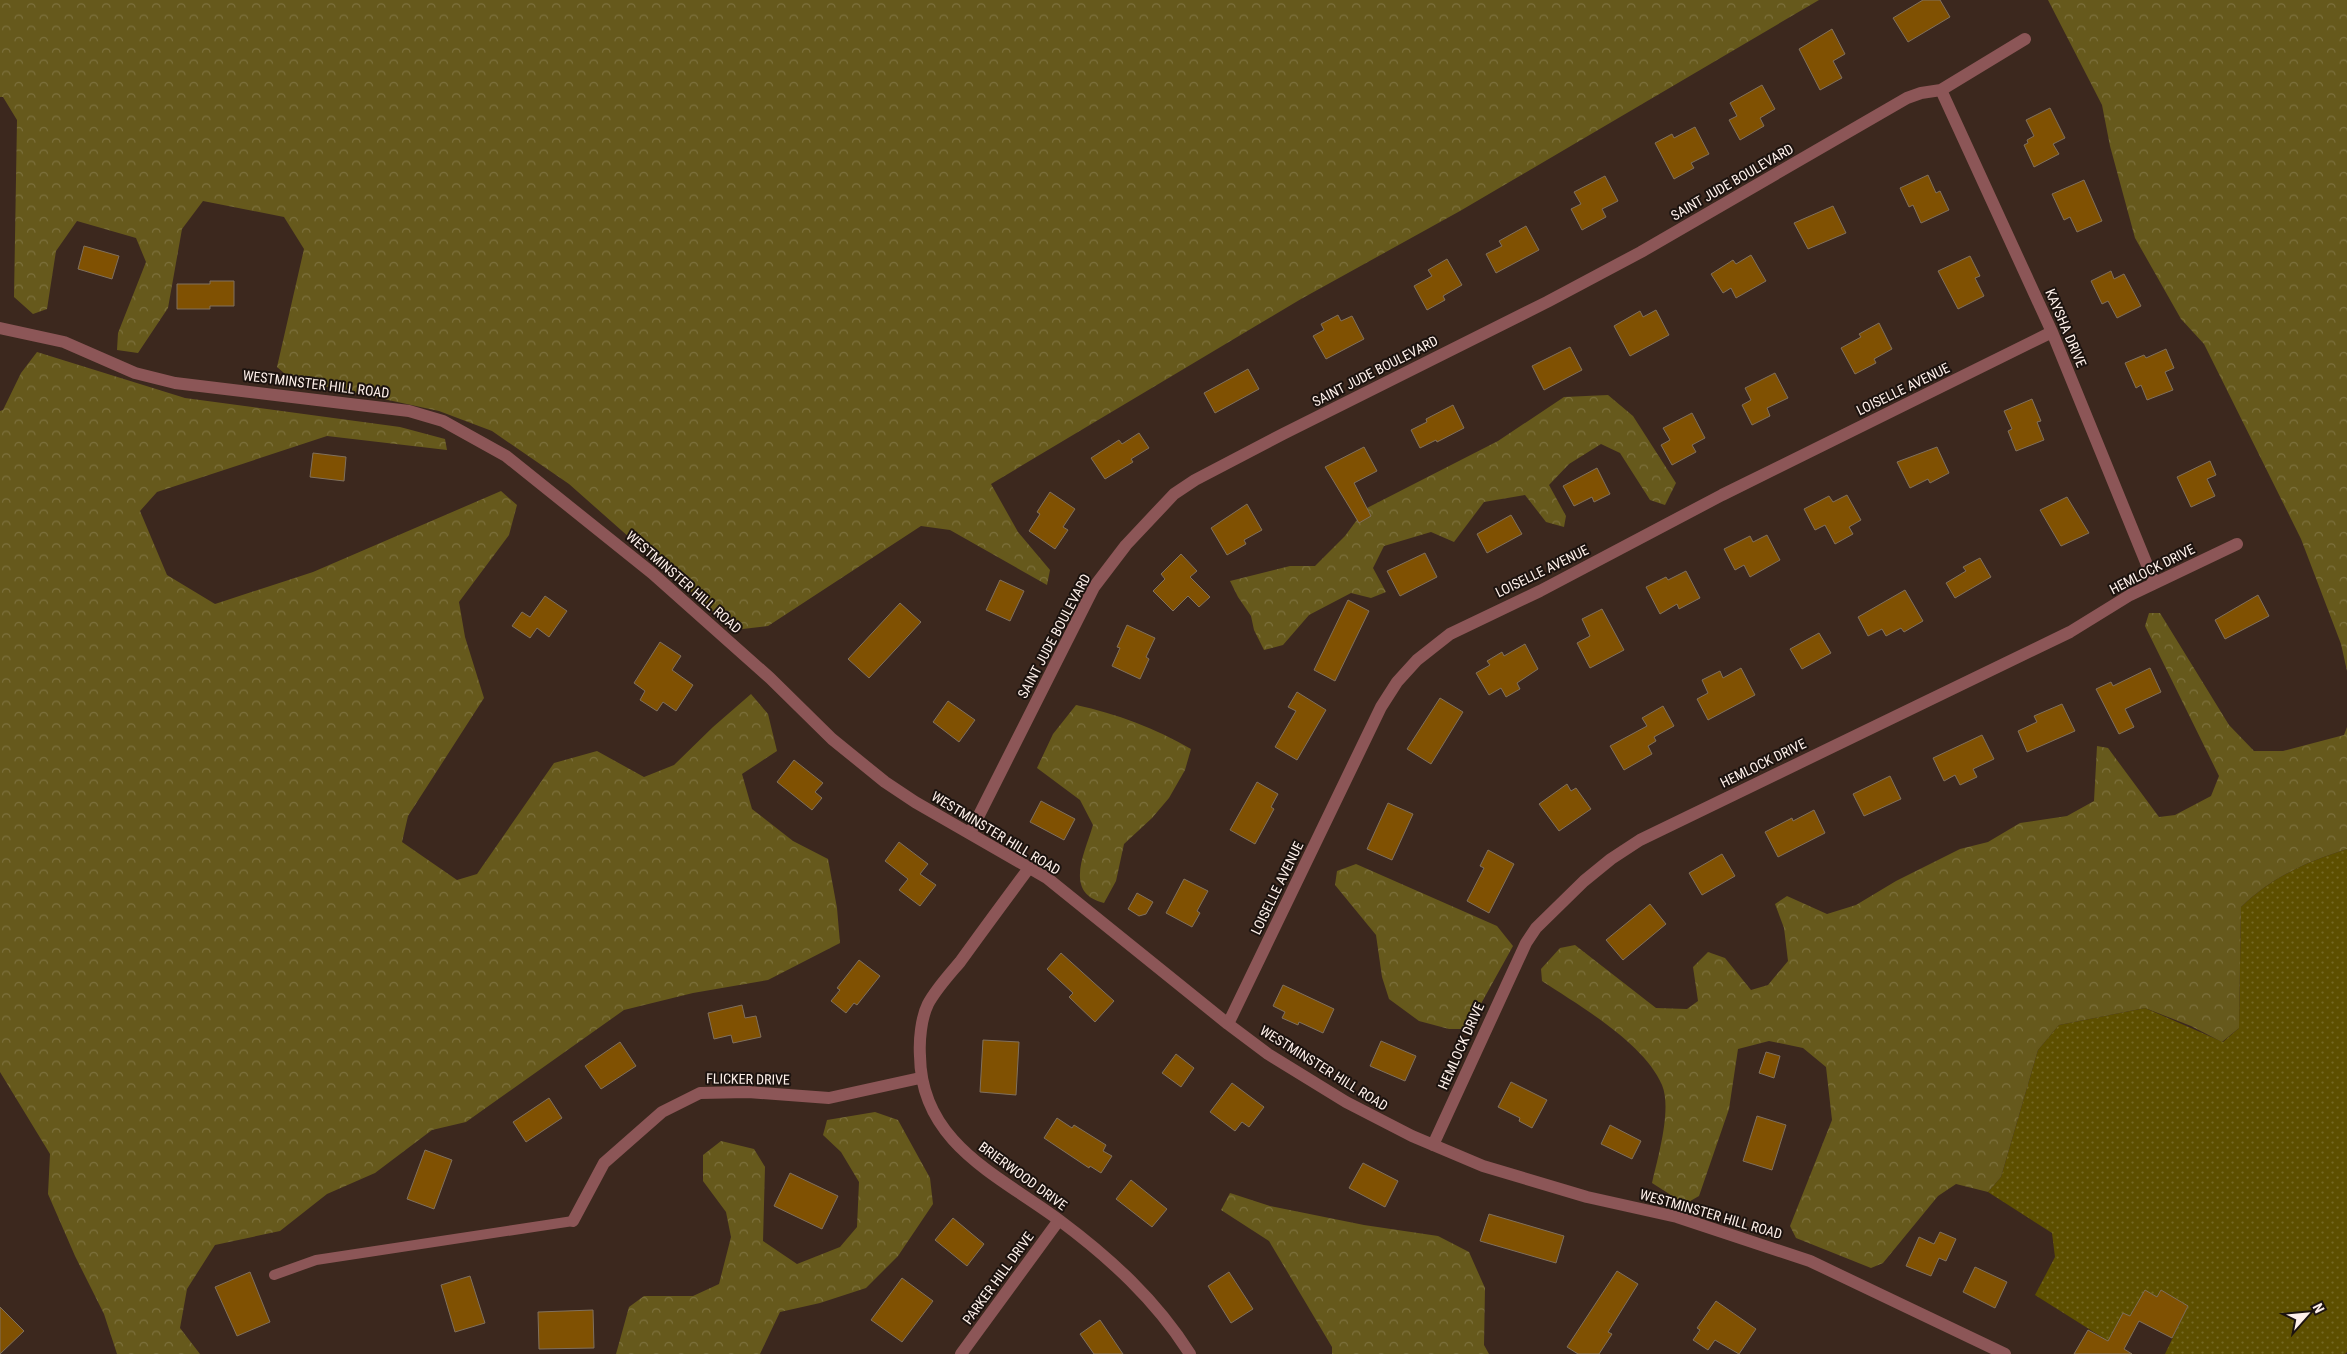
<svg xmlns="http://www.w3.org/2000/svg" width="2347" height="1354" viewBox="0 0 2347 1354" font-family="'Roboto Condensed',sans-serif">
  <defs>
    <pattern id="grass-dots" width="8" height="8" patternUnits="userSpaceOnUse" patternTransform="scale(1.25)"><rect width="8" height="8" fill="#5d4f00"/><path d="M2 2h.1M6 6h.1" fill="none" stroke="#756925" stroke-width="1.8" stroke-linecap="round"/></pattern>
    <pattern id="forest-crowns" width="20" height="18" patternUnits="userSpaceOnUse" patternTransform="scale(1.25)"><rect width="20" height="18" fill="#66591c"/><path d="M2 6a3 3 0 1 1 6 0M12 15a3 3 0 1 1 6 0" fill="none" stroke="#7d713d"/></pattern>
  </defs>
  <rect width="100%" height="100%" fill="#3c281e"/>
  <path fill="url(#grass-dots)" d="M2347,849v503l-2,2h-180l23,-48 -27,-16 -4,7 -12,-7 -15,26 -7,-3 -15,28 -73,-46 20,-38 -3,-24 -64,-41 13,-15 37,-127 21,-25 86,-17 78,34 16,-14 2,-121c31,-30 65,-45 106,-58z"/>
  <path fill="url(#forest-crowns)" d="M0,0h1819l-359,211 -159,88 -310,185 27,48 32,38 -3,15 -97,-55 -29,-4 -153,100 -34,4 -165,-146 -77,-53 -53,-20 -148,-32 -14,-12 27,-118 -20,-32 -81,-16 -21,28 -14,79 -30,45 -21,-3 1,-17 28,-71 -10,-24 -59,-17 -21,30 -9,58 -14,5 -19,-17 3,-177 -14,-23h-3z
    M2048,0h299v671l-6,-27 -40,-105 -97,-195 -23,-25 -46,-81 -25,-92 -8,-41z
    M37,352l148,46 215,29 45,12 2,11 -120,-14 -170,56 -17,19 27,64 48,29 98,-32 188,-81 16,14 -8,30 -50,67 6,35 19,61 -76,118 -6,26 55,38 20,-6 77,-111 43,-12 47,26 30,-12 39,-38 38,-33 17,20 9,37 -35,23 10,35 41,32 35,18 9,49 3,35 -72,37 -75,13 -69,17 -158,112 -34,8 -57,43 -48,21 -47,37 -65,14 -28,44 -7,39 20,26h-83l-13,-40 -29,-58 -27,-62 2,-40 -50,-82v-661l3,-1 18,-37z
    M1608,395l25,21 43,67 -11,22 -15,-5 -30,-47 -19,-9 -32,20 -20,21 17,31 -2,11 -18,-5 -21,-27 -41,7 -30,40 -23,-10 -47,14 -11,22 13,24 -15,6 -20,-5 -42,22 -26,30 -19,5 -10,-20 -3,-14 -13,-19 -8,-16 60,-15h25l30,-30 20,-27 133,-68 66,-44z
    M2149,613h11l69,112 25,26h29l61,-16 3,-8v122c-41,13 -75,28 -106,58l-2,121 -17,14 -31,-16 -46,-18 -86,17 -21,25 -37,127 -13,15 -32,-8 -18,12 -55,67 -12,5 -75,-30 -6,-12 42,-106 -6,-53 -23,-19 -34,-7 -31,8 -9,60 -30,87 -14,8 -33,-21c6,-26 20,-74 10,-98 -18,-42 -82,-79 -120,-104l-1,-12 19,-21 15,-3 81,63 31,1 11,-8 -5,-34 15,-15 17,6 26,32 17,-5 20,-24 -4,-33 -9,-24 12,-8 40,18 29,-9 40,-24 64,-32 28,-7 32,-19 47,-7 27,-15 3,-55 11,2 51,69 16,-2 36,-19 8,-20 -74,-150z
    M1076,705c41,9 79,23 115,44l-6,21 -16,28 -17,20 -28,26 -8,37 -12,22c-41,-10 -19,-50 -11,-78l-13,-25 -43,-32 16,-34z
    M1356,864l141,62 16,20 -46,83h-18l-30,-8 -30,-22 -7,-22 -6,-42 -41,-50 2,-14z
    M875,1112l23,8 32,58 3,26 -35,52 -32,32 -46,15 -40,9 -20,42h-144l13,-47 15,-11h49l26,-12 12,-47 -5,-25 -23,-31v-26l18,-14 33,8 11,18 -2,74 34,23 43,-17 17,-20 2,-45 -18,-30 -18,-17 4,-15z
    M1230,1193l40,13 94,19 74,11 31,16 16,36 -1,57 5,9h-157v-7l-63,-106 -48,-31z"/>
  <path fill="#805102" stroke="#80705d" d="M1923,0h17l10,17 -42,25 -15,-24z
    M1832,29l13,25 -12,7 9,17 -22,12 -21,-41z
    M1762,85l13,24 -15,9 4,8 -24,14 -11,-20 8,-4 -7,-13z
    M2050,108l15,30 -12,6 6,10 -25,13 -10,-22 4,-2 -1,-3 7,-4 -8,-16z
    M1695,127l14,27 -18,9 3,5 -20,11 -19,-36 17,-9 2,4z
    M1928,175l8,18 4,-2 9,19 -28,13 -8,-18 -4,2 -9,-19z
    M1605,176l13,25 -16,8 4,8 -24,13 -11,-21 10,-5 -7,-12z
    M2084,180l18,41 -25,11 -7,-15 -6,3 -12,-26z
    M1833,206l13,27 -38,16 -14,-26z
    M1526,226l13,24 -43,23 -10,-19 16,-8 -3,-5z
    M84,246l35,10 -7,23 -34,-10z
    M1751,255l15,26 -30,17 -5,-10 -8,5 -12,-19 22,-14 3,4z
    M1970,256l10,20 -5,2 9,18 -26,13 -20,-38z
    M1447,259l15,26 -19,11 2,4 -18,10 -13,-24 18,-10 -4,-6z
    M2111,271l3,8 10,-5 17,32 -24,12 -9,-17 -6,3 -11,-23z
    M210,281h24v25h-24v3h-33v-25h33z
    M1656,310l13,25 -39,21 -16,-30 26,-15 3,6z
    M1338,315l3,6 11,-5 12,23 -38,20 -13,-23 11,-6 -3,-6z
    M1879,323l13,26 -18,10 2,4 -21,11 -14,-26 20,-11 -2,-3z
    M1570,347l12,23 -38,20 -12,-24z
    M2166,349l8,19 -9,4 8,18 -26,10 -6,-15 -5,3 -11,-25 19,-8 2,3z
    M1248,369l11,20 -44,24 -11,-20z
    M1775,373l13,25 -21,10 3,8 -18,9 -10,-20 9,-5 -6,-12z
    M2032,399l9,22 -4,1 7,18 -28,11 -8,-20 4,-2 -8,-18z
    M1453,405l11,23 -27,14 -1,-2 -16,8 -9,-18 16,-8 -1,-3z
    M1692,413l13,25 -13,7 4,7 -24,13 -11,-20 9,-5 -7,-12z
    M1139,433l10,15 -18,11 2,3 -28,17 -14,-21 28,-18 3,4z
    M1364,447l13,24 -23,12 17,33 -12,7 -34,-56z
    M1937,447l12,26 -19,10 -2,-4 -18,9 -13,-26z
    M313,453l33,4 -2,24 -34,-4z
    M2210,461l6,14 -9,4 8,17 -24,11 -14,-30z
    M1597,468l13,26 -16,8 -2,-5 -18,9 -11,-20z
    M1050,492l25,17 -12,18 5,3 -13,19 -26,-18 11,-17 -3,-2z
    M1847,495l14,25 -12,7 4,7 -18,10 -10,-19 -10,5 -11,-21 25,-13 4,6z
    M2067,497l22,36 -28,13 -21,-36z
    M1247,504l15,26 -18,10 2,4 -19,11 -16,-27z
    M1511,515l11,19 -35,19 -10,-19z
    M1767,535l13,25 -30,17 -6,-12 -9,5 -11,-21 26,-13 3,6z
    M1425,553l12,24 -37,19 -13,-25z
    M1181,554l16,17 -7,6 20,20 -11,10 -11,-11 -15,15 -20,-20 12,-12 -4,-5z
    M1980,558l11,19 -36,21 -9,-15 20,-12 -3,-4z
    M1686,571l14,27 -21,11 -2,-5 -17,10 -14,-27 20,-10 2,3z
    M1000,580l24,11 -14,30 -24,-11z
    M1905,590l18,31 -19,11 -3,-4 -15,8 -4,-7 -14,7 -10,-19z
    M2258,595l11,21 -44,23 -10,-19z
    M545,596l22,15 -18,26 -12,-9 -7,10 -18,-12 10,-14 8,5z
    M1348,600l21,11 -34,70 -21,-11z
    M900,603l21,19 -52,56 -21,-19z
    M1602,609l22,41 -34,18 -13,-25 13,-7 -8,-17z
    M1127,625l28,13 -9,19 3,2 -9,20 -28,-13 8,-18 -3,-1z
    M1819,633l12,20 -29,16 -12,-20z
    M660,642l21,14 -9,14 21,15 -17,26 -13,-9 -6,9 -17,-11 5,-9 -11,-8z
    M1525,644l13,25 -21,14 3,6 -14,8 -5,-9 -12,7 -13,-22 14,-8 -3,-4 15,-9 2,4z
    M1741,668l14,27 -47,25 -11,-21 11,-6 -6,-13 18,-9 3,7z
    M2150,668l11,24 -36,17 9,18 -15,7 -23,-45 15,-7 2,4z
    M1297,692l29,18 -29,50 -22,-13 21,-36 -8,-4z
    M1440,698l23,14 -32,52 -24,-15z
    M948,701l27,19 -16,22 -26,-20z
    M2062,704l13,27 -48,21 -9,-21 19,-9 -3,-6z
    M1663,706l11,20 -20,11 2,4 -8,5 4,8 -28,16 -14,-24 37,-20 -5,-8z
    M1982,735l12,24 -21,10 4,8 -17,8 -5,-10 -11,6 -11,-23z
    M794,760l29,23 -8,9 7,6 -10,12 -35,-28z
    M1890,776l11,23 -37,17 -11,-22z
    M1257,782l21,12 -7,13 3,2 -19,35 -25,-14z
    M1567,784l4,7 5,-3 15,21 -32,22 -20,-27z
    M1041,801l34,18 -11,21 -34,-18z
    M1388,803l25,11 -21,46 -25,-11z
    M1814,810l11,23 -47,24 -13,-25 27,-14 1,3z
    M899,842l29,22 -8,10 16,11 -16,21 -21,-16 9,-11 -23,-18z
    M1488,850l26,14 -25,49 -22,-12 17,-33 -4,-2z
    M1722,854l13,22 -33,19 -13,-22z
    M1184,879l24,12 -11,20 3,2 -8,14 -26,-14z
    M1137,893l16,9 -7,12 -7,2 -11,-7z
    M1650,904l16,20 -43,36 -17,-20z
    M1061,953l53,48 -19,21 -26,-25 4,-4 -26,-24z
    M859,960l21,16 -23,29 -3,-2 -8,10 -15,-12 9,-11 -3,-2z
    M1283,985l51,24 -11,24 -24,-11 -1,3 -16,-7 3,-6 -12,-6z
    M742,1005l3,13 11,-2 5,21 -28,6 -2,-8 -17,4 -6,-26z
    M983,1040l36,2 -3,53 -36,-3z
    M1381,1041l35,15 -11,25 -35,-15z
    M620,1042l16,24 -35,23 -16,-23z
    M1766,1052l14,4 -6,22 -15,-5z
    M1176,1054l18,14 -13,19 -19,-14z
    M1511,1082l36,18 -15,28 -13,-7 1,-3 -22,-11z
    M1232,1083l32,24 -15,20 -7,-5 -7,9 -25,-19z
    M549,1098l13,20 -36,24 -13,-20z
    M1757,1116l29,9 -14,45 -29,-9z
    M1057,1118l15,10 2,-3 32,20 -3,6 9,5 -11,17 -11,-7 -1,2 -45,-30z
    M1610,1125l31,16 -9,18 -31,-15z
    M425,1150l27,10 -18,49 -27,-10z
    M1363,1163l35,18 -13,26 -36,-19z
    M790,1173l48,23 -16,33 -48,-23z
    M1131,1180l36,29 -15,18 -36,-28z
    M1489,1214l75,22 -8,27 -76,-22z
    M953,1218l31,26 -17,22 -32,-26z
    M1940,1232l16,7 -10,22 -7,-3 -8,18 -25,-10 13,-29 15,7z
    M1975,1267l32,15 -12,26 -32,-16z
    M1617,1271l21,13 -30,48 4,2 -13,20h-21l-11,-7z
    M250,1272l20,50 -33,14 -22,-49z
    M1229,1272l24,37 -22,14 -23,-37z
    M470,1276l15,47 -30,9 -14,-47z
    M902,1278l31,23 -31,41 -31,-22z
    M2145,1290l12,7 4,-7 27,16 -16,32 -33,-17 -15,28 8,5h-58l14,-24 20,11 15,-28 7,3z
    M1716,1301l40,28 -17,25 -24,-14 -7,10 -15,-10 7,-10 -3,-2z
    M0,1307l24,24 -24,23z
    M593,1310l1,38 -55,1 -1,-37z
    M1100,1320l23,34h-29l-14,-20z"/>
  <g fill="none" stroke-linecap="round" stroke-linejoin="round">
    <path stroke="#8c5657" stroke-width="10" d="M274,1275l42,-15 257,-39"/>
    <path stroke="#8c5657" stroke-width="12" d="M1941,90l111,242 102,250
      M0,328l64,14 71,31 40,10 234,28 34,10 63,35 146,117 118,105 62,61 53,43 30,20 132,76 181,146 40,30 78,48 66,34 71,30 104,31 90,20 133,44 195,93
      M970,833l124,-246 32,-42 48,-51 21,-14 88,-46 264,-132 94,-50 266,-154 14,-5 20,-3 84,-51
      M1029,868c-23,31 -46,62 -69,94 -11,13 -24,27 -32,42 -7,14 -9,37 -8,52 1,87 78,119 139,164 51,38 97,80 131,134
      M1228,1024l153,-317 16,-25 20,-22 33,-26 90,-43 182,-96 330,-163
      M1433,1145l93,-202 10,-15 48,-47 27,-22 29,-19 430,-208 60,-37 107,-51
      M573,1221l31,-58 58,-51 38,-19 48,-1 81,6 91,-20
      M961,1354l98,-134"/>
  </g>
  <g text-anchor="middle" stroke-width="4" stroke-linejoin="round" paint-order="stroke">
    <g font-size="14" fill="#fef0ea" stroke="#1c130f">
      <text transform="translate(1732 182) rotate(-30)" y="5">SAINT JUDE BOULEVARD</text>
      <text transform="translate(2066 328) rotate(67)" y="5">KAYSHA DRIVE</text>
      <text transform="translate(1375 371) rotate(-27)" y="5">SAINT JUDE BOULEVARD</text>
      <text transform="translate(316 384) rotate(7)" y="5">WESTMINSTER HILL ROAD</text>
      <text transform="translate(1903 389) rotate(-26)" y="5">LOISELLE AVENUE</text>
      <text transform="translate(2152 569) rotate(-27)" y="5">HEMLOCK DRIVE</text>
      <text transform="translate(1542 571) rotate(-26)" y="5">LOISELLE AVENUE</text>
      <text transform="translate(684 582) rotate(41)" y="5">WESTMINSTER HILL ROAD</text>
      <text transform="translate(1054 636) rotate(-62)" y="5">SAINT JUDE BOULEVARD</text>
      <text transform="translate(1763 763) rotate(-26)" y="5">HEMLOCK DRIVE</text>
      <text transform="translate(996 833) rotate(31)" y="5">WESTMINSTER HILL ROAD</text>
      <text transform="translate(1277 888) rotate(-64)" y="5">LOISELLE AVENUE</text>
      <text transform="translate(1461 1046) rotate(-66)" y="5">HEMLOCK DRIVE</text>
      <text transform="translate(1324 1068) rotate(32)" y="5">WESTMINSTER HILL ROAD</text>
      <text transform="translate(748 1079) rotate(1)" y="5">FLICKER DRIVE</text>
      <text transform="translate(1023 1176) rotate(36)" y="5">BRIERWOOD DRIVE</text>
      <text transform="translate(1711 1214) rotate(16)" y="5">WESTMINSTER HILL ROAD</text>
      <text transform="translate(998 1278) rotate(-54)" y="5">PARKER HILL DRIVE</text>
    </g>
  </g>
  <g transform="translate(2307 1314) rotate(63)" stroke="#1c130f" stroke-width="4" paint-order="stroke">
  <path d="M0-4L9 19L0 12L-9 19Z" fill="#fef0ea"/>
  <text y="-8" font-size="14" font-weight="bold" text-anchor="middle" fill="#fef0ea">N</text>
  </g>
</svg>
